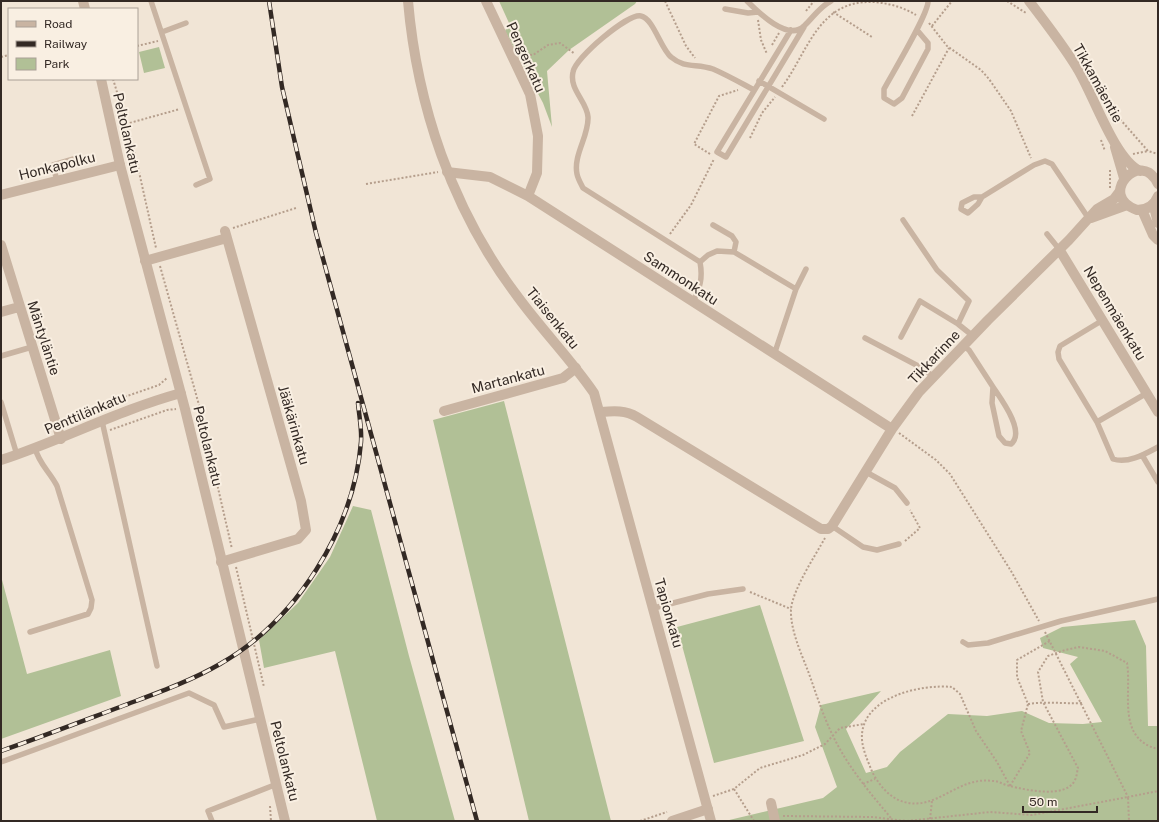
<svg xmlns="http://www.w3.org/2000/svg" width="1159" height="822" viewBox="0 0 1159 822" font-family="'Public Sans',sans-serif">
  <rect width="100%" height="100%" fill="#f1e5d6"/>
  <path fill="#b1c096" d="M499,1h138l-2,3 -66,46 -22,21 5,56 -9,-24 -38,-72 4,-8z
    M159,47l6,21 -21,5 -5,-21z
    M504,401l107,420h-82l-96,-401z
    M353,506l18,4 38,146 46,165h-78l-42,-170 -71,17 -5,-28 39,-37 32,-46z
    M1,576l26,98 83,-24 11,46 -120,43z
    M760,605l44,136 -90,22 -37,-136z
    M1135,620l11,26 2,80h10v95h-433l98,-23 14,-11 -22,-60 6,-22 60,-14 -35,38 20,44 21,-6 13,-15 48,-38 39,2 35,-5 27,12 34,1 19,-2 -32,-58 8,-7 -35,-9 -3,-10 22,-11z"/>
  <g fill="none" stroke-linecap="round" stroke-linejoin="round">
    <path stroke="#b59e8c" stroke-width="2" stroke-dasharray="2 2" stroke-linecap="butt" d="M665,1l21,45 9,12
      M1007,1l19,12
      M806,11l8,-10
      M833,12l39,25
      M758,20l3,20 6,14
      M929,23l18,23 34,24 8,9 22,32 20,47
      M932,26l20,-25
      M772,45l7,-12
      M137,46l21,-5
      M522,54l11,1 15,-10 12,-2 15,11
      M1,57l8,-2
      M113,79l20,66 23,103
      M782,87c26,-35 36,-87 91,-85 15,1 30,5 43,13
      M1102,93l10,17 36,41 10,3
      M912,116l37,-68
      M126,124l54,-15
      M750,138l12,-25 13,-16
      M1101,140l4,11
      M710,154l-16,-10 25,-48 19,-6
      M1133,154l15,-3
      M366,184l72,-12
      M1110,188v-18
      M233,228l63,-20
      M670,234l21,-29 23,-46
      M160,266l39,139 33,144
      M66,422l38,-18 55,-19 8,-7
      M110,430l57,-20 9,-1
      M899,433l37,27 14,14 61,97 28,50
      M825,538c-10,18 -32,51 -34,71 -1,20 10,44 17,62 8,22 15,45 25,65 15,31 37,57 58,82
      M905,541l15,-13 -10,-18
      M236,567l28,120
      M750,592l41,17
      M1045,632l83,165 30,-6
      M1028,704c18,-3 35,0 54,-1
      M863,784l12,-5
      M1010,786l-13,-24 -21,-31 -16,-37 -8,-7c-30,-3 -87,9 -90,47 -1,12 5,25 9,35 6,14 18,29 33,33 34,9 53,-26 89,-21 6,0 11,4 17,5 16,4 56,13 65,-6 2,-4 2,-9 3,-12l-35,-66 -5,-30 10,-16 17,-6 14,-3 26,4 22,12c5,29 -11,76 31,86
      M1010,786l20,-33 -9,-22 7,-27 -11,-27v-17l33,-19
      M734,789l20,32
      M713,796l21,-7 26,-21 43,-13 22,-11 15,-16 24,-4
      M270,806l1,15
      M783,816l90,1 33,4
      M930,819l2,-18
      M640,821l27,-9
      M907,821l83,-9 42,3 96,-18 1,24"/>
    <path stroke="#c9b4a2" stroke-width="5.5" d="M151,1l59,178 -14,6
      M747,1c11,11 41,41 57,25 10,-9 14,-18 27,-25
      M725,9l23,4 10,-1
      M791,30l-74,122 9,5 78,-130
      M917,30l11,13v6l-26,49 -8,6 -10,-6v-9c8,-15 45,-76 44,-88
      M162,32l24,-9
      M759,81l65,38
      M57,181l-4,-16 24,-7
      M982,197l-4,7 -10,9 -7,-4 1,-6 12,-6h8l52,-32 11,-4 7,3 37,55
      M903,220l34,50 32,31 -11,23
      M713,225l19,11 4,6 -2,10
      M1047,234l12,15
      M700,262l8,-7 9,-4 17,1 62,37 -22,66
      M796,289l10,-20
      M693,302c7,-14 10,-24 7,-40l-117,-74c-2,-4 -5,-9 -6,-14 -4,-19 12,-38 11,-57 -1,-16 -19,-27 -15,-45 2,-14 55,-59 68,-56 12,2 20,33 30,41 14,12 26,6 42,12 14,6 28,14 41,21
      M1103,320l-43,26 -2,6 1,7 38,63 50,-29
      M901,337l19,-36 38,23 15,12
      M865,338l57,30 12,9
      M963,346l6,4 24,37 -1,16 7,33 6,7 6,1c15,-12 -10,-45 -18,-57
      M1,356l31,-9
      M1,402l16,53
      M102,421l55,245
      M1097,422l16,37c15,5 32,-5 45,-12
      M1142,455l16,27
      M866,472l29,16 12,15
      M832,526l31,21 14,3 22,-6
      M654,608l54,-14 35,-5
      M30,632l58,-18 3,-6 1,-8 -35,-114c-7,-14 -18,-22 -22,-38
      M963,642l5,3 20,-2 73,-22 97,-22
      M1,762l188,-69 25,12 10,22 36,-8
      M212,821l-4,-10 69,-27"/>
    <path stroke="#c9b4a2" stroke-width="10" d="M486,1l44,93 8,42 -1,37 -9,23
      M447,172l43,5 38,19 364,233
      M1,195l119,-30
      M1091,218l36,-13
      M1,245l60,194
      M1059,249l99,163
      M145,261l82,-23
      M1,312l18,-5
      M444,411l119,-33 13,-10
      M600,412c14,-1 25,-2 37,5l184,112h7l4,-3 60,-97 27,-37 69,-72 81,-80 28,-31 17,-10 6,-8
      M221,562l77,-23 8,-9 -5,-29 -76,-270
      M771,803l4,18
      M672,821l36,-12"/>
    <path stroke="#c9b4a2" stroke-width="10" d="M83,1l2,8
      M408,1c9,104 44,208 107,292 25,35 55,65 79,100l117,428
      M1029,1c17,22 34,44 48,67 16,25 37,91 63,103
      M101,79l19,86 65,244 100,412
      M1115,147l9,31
      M1158,184c-17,-37 -62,12 -21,26 10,0 17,-4 21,-14
      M1156,200l-2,7 4,16
      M1142,210l11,25 5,5
      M1,460c61,-20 118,-50 180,-67"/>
    <defs>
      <path id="rail" d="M269,1l13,86 34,146 161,588
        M1,751c40,-14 79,-29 119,-44 34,-13 69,-25 100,-43 76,-43 134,-135 141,-222 1,-13 -2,-27 -3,-39"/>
    </defs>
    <use href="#rail" stroke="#332924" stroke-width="4.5"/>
    <use href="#rail" stroke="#f9efe2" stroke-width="3" stroke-dasharray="9" stroke-linecap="butt"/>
  </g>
  <g text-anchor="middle" stroke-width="4" stroke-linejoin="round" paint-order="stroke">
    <g font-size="14" fill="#332924" stroke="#f9efe2">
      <text transform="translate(526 57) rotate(66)" y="5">Pengerkatu</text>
      <text transform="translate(1098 83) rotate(61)" y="5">Tikkamäentie</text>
      <text transform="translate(127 133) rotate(77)" y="5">Peltolankatu</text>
      <text transform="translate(57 166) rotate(-14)" y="5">Honkapolku</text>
      <text transform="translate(681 278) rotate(33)" y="5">Sammonkatu</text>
      <text transform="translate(1115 313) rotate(59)" y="5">Nepenmäenkatu</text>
      <text transform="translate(553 318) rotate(51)" y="5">Tiaisenkatu</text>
      <text transform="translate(44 338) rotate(72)" y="5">Mäntyläntie</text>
      <text transform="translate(934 357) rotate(-47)" y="5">Tikkarinne</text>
      <text transform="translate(508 379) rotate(-15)" y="5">Martankatu</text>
      <text transform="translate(85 413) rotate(-23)" y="5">Penttilänkatu</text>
      <text transform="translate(294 425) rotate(74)" y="5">Jääkärinkatu</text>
      <text transform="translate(208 446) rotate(76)" y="5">Peltolankatu</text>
      <text transform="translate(669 613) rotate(74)" y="5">Tapionkatu</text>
      <text transform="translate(285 761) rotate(76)" y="5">Peltolankatu</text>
    </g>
  </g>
  <rect width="1159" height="822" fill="none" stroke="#332924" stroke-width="4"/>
  <rect x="8" y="8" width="130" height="72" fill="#f9efe2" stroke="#aaa096"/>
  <rect x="16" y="21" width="20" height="6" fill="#c9b4a2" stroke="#aaa096"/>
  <text x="44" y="28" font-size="12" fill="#332924">Road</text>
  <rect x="16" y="41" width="20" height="6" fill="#332924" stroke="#aaa096"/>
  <text x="44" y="48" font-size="12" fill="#332924">Railway</text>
  <rect x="16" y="58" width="20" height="12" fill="#b1c096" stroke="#aaa096"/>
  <text x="44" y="68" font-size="12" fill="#332924">Park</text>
  <path d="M1023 806v6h74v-6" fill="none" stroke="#332924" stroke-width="2"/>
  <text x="1029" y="806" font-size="12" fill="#332924" stroke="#f9efe2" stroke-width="3" paint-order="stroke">50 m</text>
</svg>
